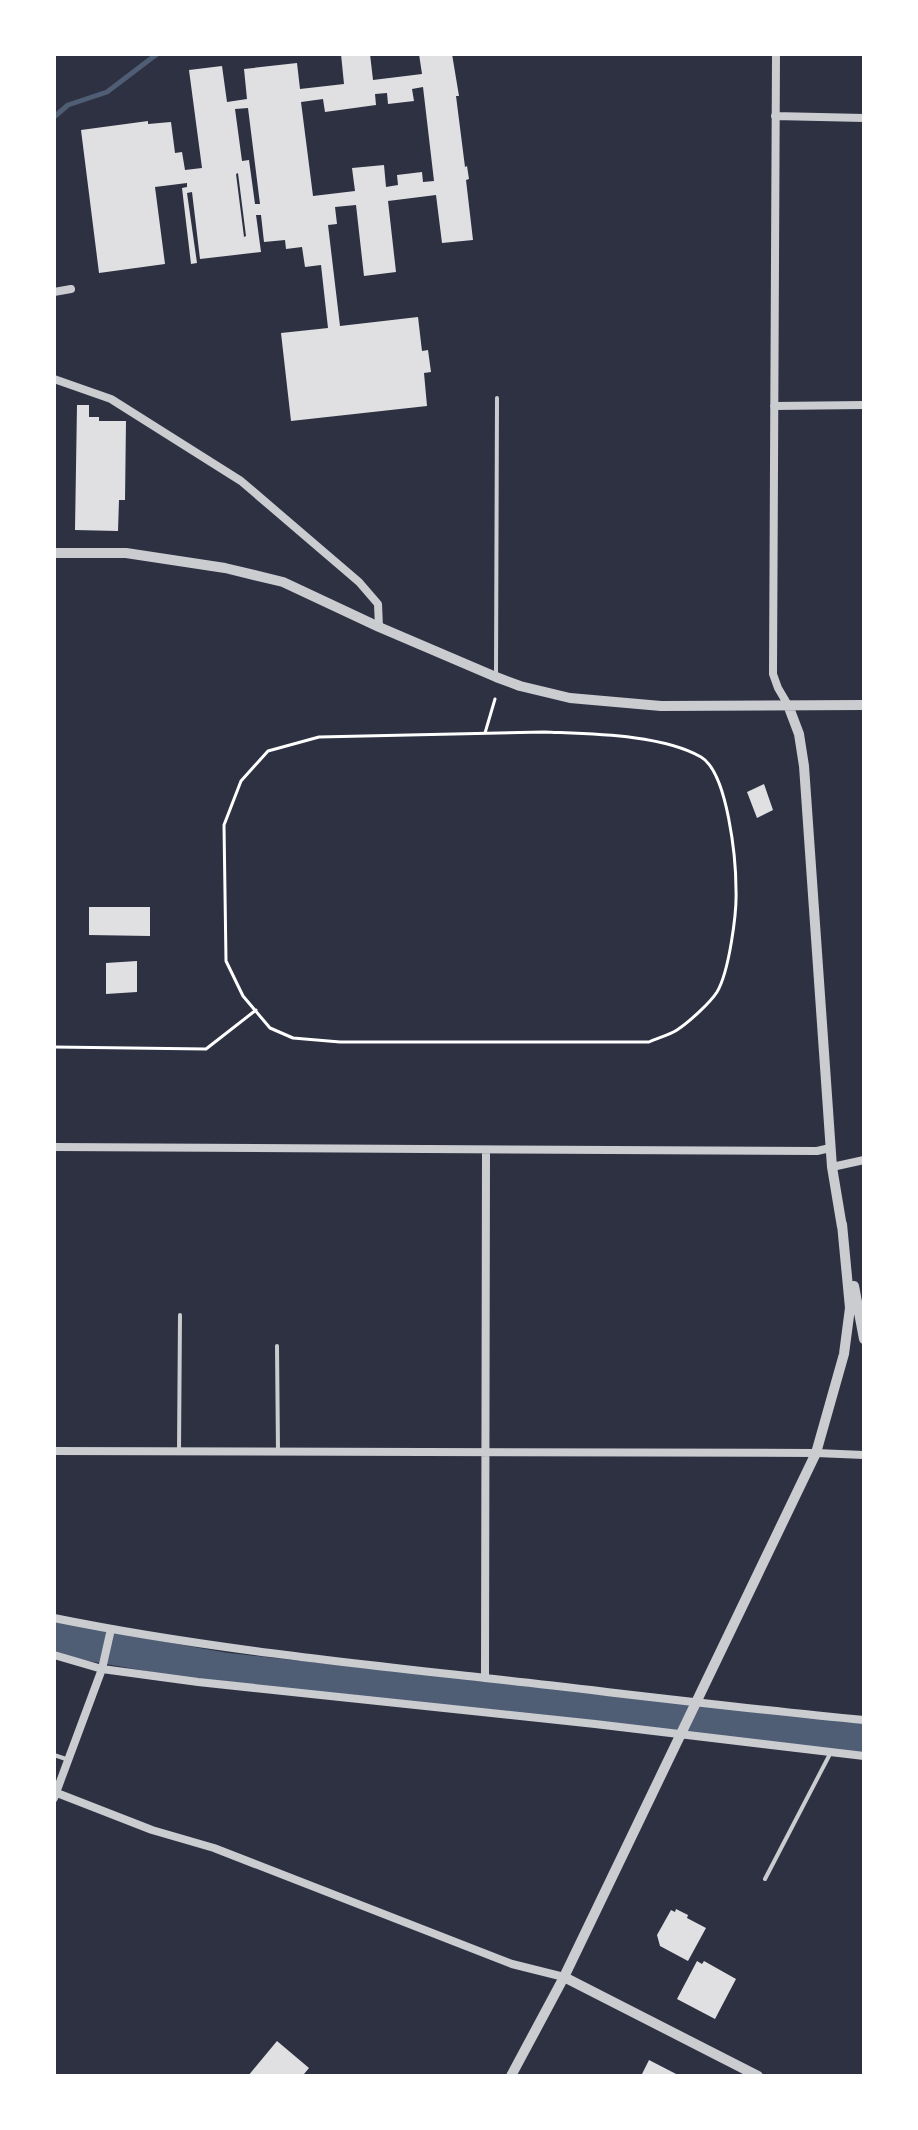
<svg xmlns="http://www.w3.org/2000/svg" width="918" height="2130" viewBox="0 0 918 2130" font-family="'Source Serif 4',serif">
  <rect width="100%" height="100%" fill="#2d3142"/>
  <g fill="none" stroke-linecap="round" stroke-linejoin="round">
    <path stroke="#4f5d75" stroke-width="5" d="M54,117l14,-12 39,-13 50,-38"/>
    <path stroke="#4f5d75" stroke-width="32" d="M54,1637l42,9 131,23 637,70"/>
  </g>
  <path fill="#e0e0e3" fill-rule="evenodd" d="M341,54h29l3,26 49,-6 -3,-20h33l7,42h-3l9,71 2,-1 2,13 -3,1 7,60 -31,3 -6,-48 -48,6 8,71 -32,4 -8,-71 -21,2 2,17 -9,1 12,101 78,-9 4,34 6,-1 3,22 -7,1 3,33 -136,15 -10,-88 47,-5 -7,-63 -16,2 -3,-20 -16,2 -1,-9 -21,2 -3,-27h-5l5,37 -61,7 -8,-67 -5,1 10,70 -6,1 -9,-76 5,-1v-4l-32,4 10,77 -66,9 -18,-143 67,-9v3l23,-2 4,31 7,-1 3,18 17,-2 -13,-98 33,-4 5,36 20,-3 -3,-30 53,-6 3,26 44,-5zM423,87l11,94 -11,1 -1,-10 -25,3 1,10 -12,2 -2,-22 -32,3 3,23 -42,5 -12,-94 22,-3 2,13 51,-7 -1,-11 12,-1 1,11 26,-3 -2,-12zM248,108l12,96h-5l-6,-44 -7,1 -7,-52zM238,173l8,63 -2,1 -8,-63z
    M77,405h12v12h10v4h27l-1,79h-6l-1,31 -43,-1z
    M764,784l9,26 -16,8 -10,-26z
    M89,907h61v29l-61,-1z
    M137,961v31l-31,2v-31z
    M676,1909l12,6 -1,3 19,10 -18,33 -28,-15 -3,-11 14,-25 4,2z
    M697,1961l5,3 2,-3 32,18 -21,40 -38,-20z
    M277,2041l32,27 -5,6 2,2h-58z
    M649,2060l31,16h-39z"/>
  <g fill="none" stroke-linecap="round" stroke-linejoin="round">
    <path stroke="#fff" stroke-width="3" d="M544,732c45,2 117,2 157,25 27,16 35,103 35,133 1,23 -7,82 -19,102 -7,11 -28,30 -40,38 -8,5 -19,8 -28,12h-309l-47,-4 -23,-10 -27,-32 -17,-35 -2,-136 17,-44 27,-30 51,-14z
      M485,733l10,-34
      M54,1047l152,2 50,-39"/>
    <path stroke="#caccd0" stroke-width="4" d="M496,675l1,-277
      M277,1346l1,106
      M179,1451l1,-136
      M54,1755l12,4
      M765,1879l65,-125"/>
    <path stroke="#caccd0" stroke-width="8" d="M776,54l-3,620 5,14 10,17
      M775,116l89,2
      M54,292l17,-3
      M54,379l57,20 130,82 118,101 19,22 1,23
      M774,406l90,-1
      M54,1147l763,4 13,-3
      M832,1167l32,-7
      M54,1451l762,2 48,2
      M54,1618c143,29 287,44 431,60 126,14 252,30 379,42
      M54,1655l48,14 96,13 397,42 269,32
      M485,1678l1,-528
      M57,1793l95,37 62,18 298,116 52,13
      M54,1798l48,-129 9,-40"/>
    <path stroke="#caccd0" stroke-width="10" d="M54,553h72l99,15 58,14 96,45 117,50 24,9 50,12 91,8 203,-1
      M788,705l11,29 5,32 28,401 10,60
      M854,1286l10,53
      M564,1977l194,99
      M511,2076l53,-99 252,-524 28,-99 6,-46 -8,-84"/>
  </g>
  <rect width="918" height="2130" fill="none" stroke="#ffffff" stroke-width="112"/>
</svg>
